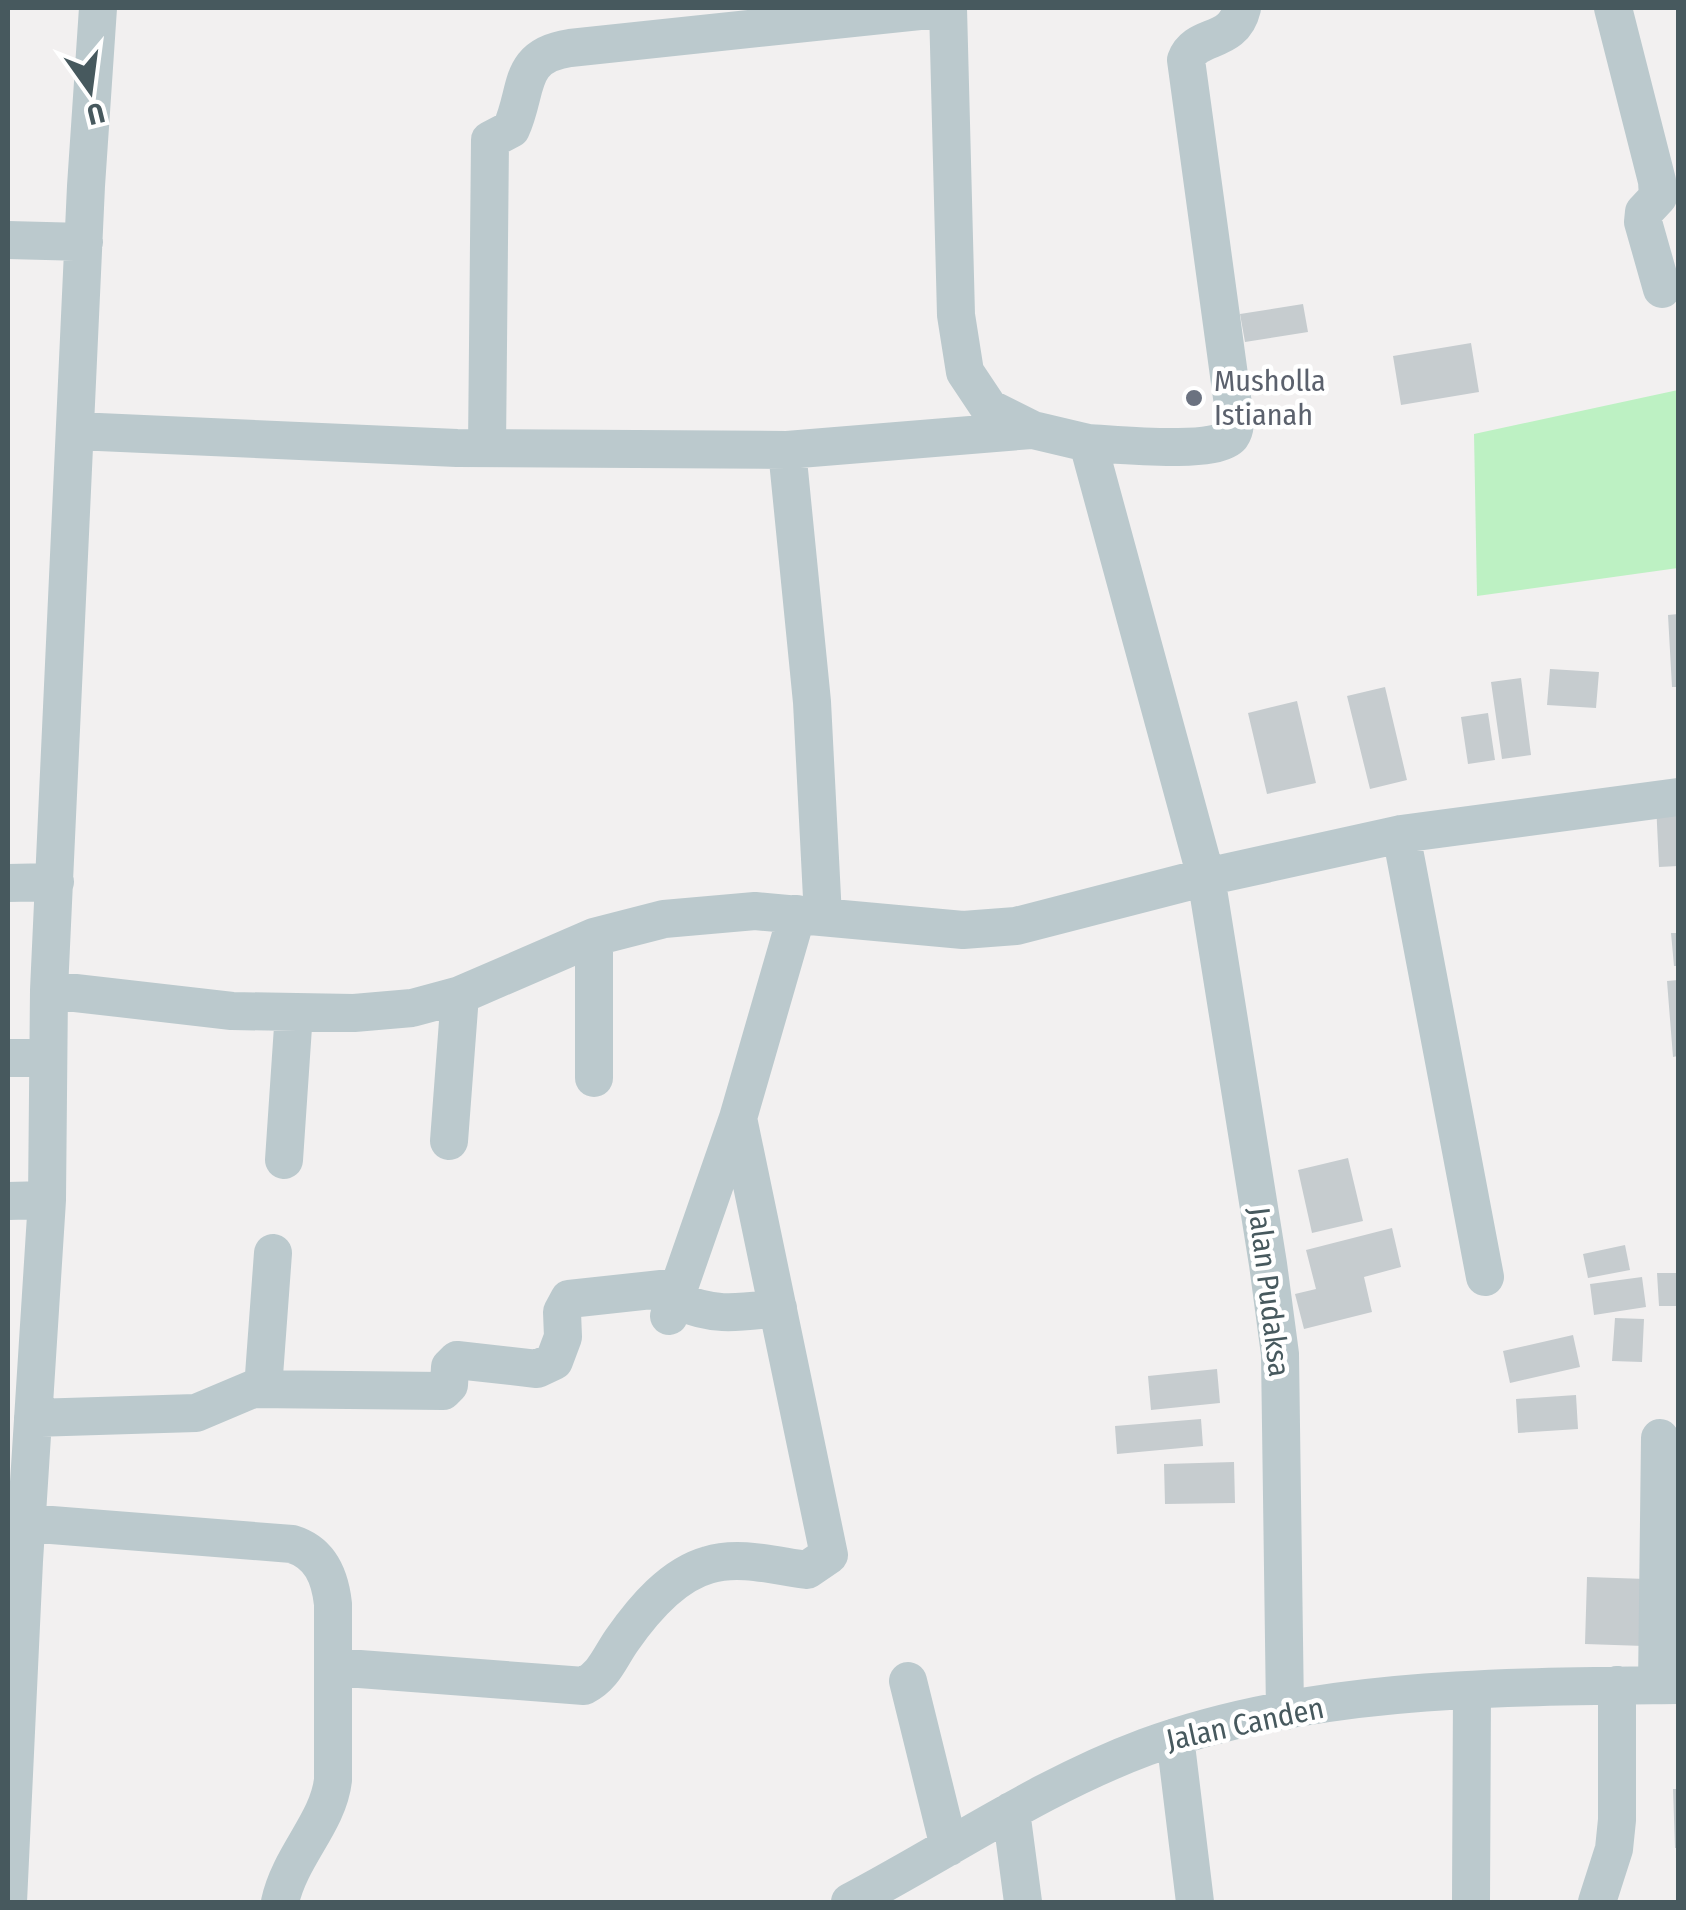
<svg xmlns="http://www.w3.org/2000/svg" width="1686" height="1910" viewBox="0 0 1686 1910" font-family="'Fira Sans Condensed',sans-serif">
  <rect width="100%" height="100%" fill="#f2f0f0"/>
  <path fill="#bdf1c3" d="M1678,390v178l-201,28 -3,-162z"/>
  <path fill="#c6cccf" d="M1303,304l5,28 -63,10 -5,-28z
    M1471,343l8,49 -78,13 -8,-49z
    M1678,614v73h-6l-4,-72z
    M1550,669l49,3 -3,36 -49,-3z
    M1521,678l10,77 -29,4 -11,-77z
    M1385,687l22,93 -37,9 -23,-93z
    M1297,701l19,82 -49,11 -19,-81z
    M1488,713l7,47 -27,4 -7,-47z
    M1678,802v64l-19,1 -3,-64z
    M1671,933h7v33h-4z
    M1678,980v76l-5,1 -6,-76z
    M1348,1158l15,63 -51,12 -14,-63z
    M1392,1228l9,39 -37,10 8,35 -68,17 -9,-35 21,-5 -10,-39z
    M1625,1245l5,25 -42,8 -5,-24z
    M1657,1273h21v33h-19z
    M1642,1277l4,30 -52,8 -4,-31z
    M1615,1318l29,1 -2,43 -30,-1z
    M1573,1335l7,32 -70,16 -7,-32z
    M1217,1369l3,34 -69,7 -3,-34z
    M1576,1395l2,34 -60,4 -2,-34z
    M1201,1419l2,27 -86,8 -2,-28z
    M1234,1462l1,41 -70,1 -1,-40z
    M1587,1577l59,2 -2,67 -59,-2z
    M1673,1789h5v59h-3z"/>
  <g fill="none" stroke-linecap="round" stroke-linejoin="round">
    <path stroke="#bbc9cd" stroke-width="38" d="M948,8l8,307 9,57 24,36 44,22 55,13 118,434 62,387 12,90 5,357
      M1613,8l44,173 1,16 -14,15 -1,10 19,67
      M8,240l76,2
      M76,431l381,17 330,2 244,-20
      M1088,443c26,1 127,12 143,-7 5,-7 4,-16 3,-24l-48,-352c10,-28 47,-14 56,-52
      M487,448l3,-308 21,-11c18,-39 5,-73 59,-81l378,-40
      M787,450l25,252 11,215
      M1401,834l84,443
      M8,883l47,-1
      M594,937v141
      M49,990l183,21 122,2 58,-5 48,-13 134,-58 70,-18 91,-8 208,19 53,-4 190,-49 195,-43 277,-37
      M8,1058h40
      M449,1141l11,-146
      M284,1160l10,-148
      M8,1201l39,-1
      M675,1300c40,17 61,13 103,8
      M669,1316l69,-198 59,-204
      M263,1389l10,-136
      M33,1418l163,-5 57,-24 190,2 6,-6 1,-18 7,-7 80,9 17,-8 9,-24 -1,-25 7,-13 110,-12
      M26,1523l266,21c29,9 38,33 41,60v176c-5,43 -43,76 -53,122
      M333,1667l251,19c20,-10 26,-29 38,-46 21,-30 50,-65 86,-75 31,-10 68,1 99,5l22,-15 -91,-437
      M908,1681l41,166
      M1657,1685l3,-247
      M1175,1737l20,165
      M1011,1811l12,91
      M8,1902l16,-341 23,-361 2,-210 37,-804 12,-178
      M850,1902c99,-52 191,-116 296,-155 166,-61 358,-60 532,-62
      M1471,1902l1,-212
      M1597,1902l17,-53 3,-29v-135"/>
  </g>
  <circle fill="#6b7280" stroke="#fff" stroke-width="4" cx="1194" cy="398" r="10"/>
  <g text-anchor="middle" stroke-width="9" stroke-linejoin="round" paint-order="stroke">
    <g font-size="30" fill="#5b616d" stroke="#fff" text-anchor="start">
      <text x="1214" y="391">Musholla<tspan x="1214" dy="34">Istianah</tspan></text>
    </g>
    <g font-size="30" fill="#47595e" stroke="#fff">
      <text transform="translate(1269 1292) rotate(83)" y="10">Jalan Pudaksa</text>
      <text transform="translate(1245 1724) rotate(-12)" y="10">Jalan Canden</text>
    </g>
  </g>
  <rect width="1686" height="1910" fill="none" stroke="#47595e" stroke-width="20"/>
  <g transform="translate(90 90) rotate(166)" stroke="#ffffff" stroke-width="8" paint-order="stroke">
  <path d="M0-8L18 38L0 25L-18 38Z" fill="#47595e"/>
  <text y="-15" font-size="28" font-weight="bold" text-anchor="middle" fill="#47595e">U</text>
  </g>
</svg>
